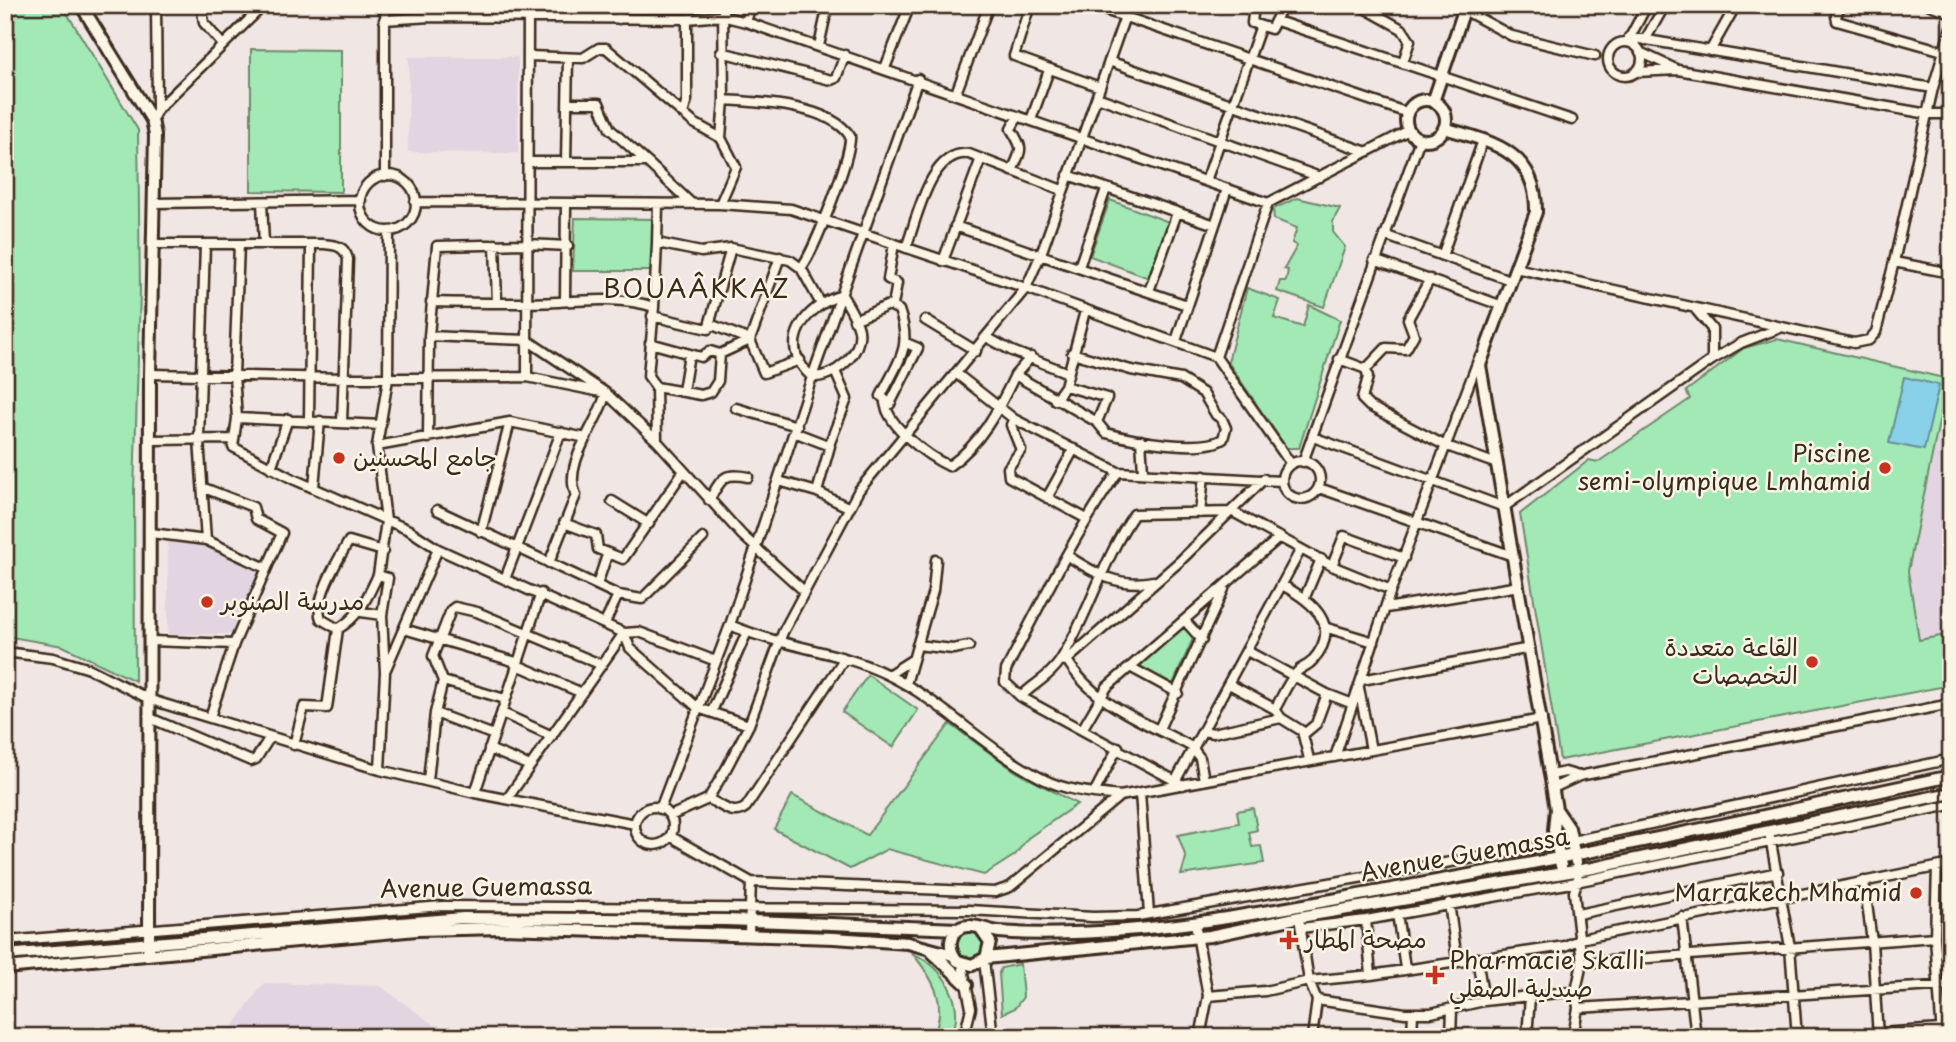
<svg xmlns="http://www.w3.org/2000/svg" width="1956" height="1042" viewBox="0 0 1956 1042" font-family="'Playpen Sans','Playpen Sans Arabic',sans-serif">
  <rect width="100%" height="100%" fill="#f0e6e3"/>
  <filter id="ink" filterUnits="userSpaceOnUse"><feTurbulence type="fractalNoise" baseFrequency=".0143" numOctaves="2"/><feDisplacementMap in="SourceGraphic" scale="14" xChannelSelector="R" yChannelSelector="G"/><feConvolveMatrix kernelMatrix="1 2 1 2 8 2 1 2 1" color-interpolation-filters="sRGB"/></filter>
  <g filter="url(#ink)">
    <path fill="#e2d4e0" d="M409,57h109v96l-110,-1z
      M1951,375v259l-32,6 -11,-69z
      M168,542l37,2 55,26 -27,64h-65z
      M264,983l116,3 65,47 -1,4h-219z"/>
    <path fill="#a2e9b6" stroke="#6e8a6a" stroke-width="2" d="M5,5h57l76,125 2,161 -6,201 1,189 -72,-35 -58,-10z
      M251,49l90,1v142l-90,-1z
      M1297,198l43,10 -7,13v11l12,15 -21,60 -47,-16 3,-10h6l2,-11 -4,-1 13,-23 -5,-3 5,-15 -23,-9 -1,-10z
      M1110,200l59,22 -20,56 -59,-22z
      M575,218l81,1 -1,52h-82z
      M1247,288l33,12 -6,18 29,9 6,-22 31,15 -41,128h-13l-58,-86z
      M1777,339l171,40 -40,192 11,69 32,-6v51l-391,75 -40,-246 69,-54 9,2 92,-63 -4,-8 58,-43z
      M1186,626l9,8 -22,50 -38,-18z
      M868,675l50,35 -25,37 -51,-35z
      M950,724l65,47 62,33 -49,34 -13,17 -31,20 -97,-26 -37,20 -76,-40 18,-34 75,40z
      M1253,808l4,22 -8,2 3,15 9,-1 3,17 -83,12 5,-17 -8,-23 61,-12 -2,-12z
      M956 946a14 14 0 1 1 28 0a14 14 0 1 1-28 0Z
      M913,954c32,12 53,51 38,83h-18c15,-34 1,-57 -20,-83z
      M1020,964l3,33 -8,11 -13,6 -3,-41 2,-5z"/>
    <path fill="#88d1e8" stroke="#698e97" stroke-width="2" d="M1904,377l35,8 -15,65 -35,-7z"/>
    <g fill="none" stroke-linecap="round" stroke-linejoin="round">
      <defs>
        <path id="street" d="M156,5l1,105
          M201,5l3,18 19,22
          M385,5v171
          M429,5l1,12
          M1030,5l-16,51 86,31
          M1090,5l318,108
          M1237,5l15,5
          M1254,5l-2,18 19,6 12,-24
          M1359,5l43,24 8,12 -7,21
          M1841,5l-5,11 1,5 106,30
          M1930,5l21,8
          M1464,10l48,26 83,20
          M619,19v-14
          M384,20l46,-3 257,2 35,-3 24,6 522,181
          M1277,21l295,99
          M746,22l5,-17
          M1629,37l304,51
          M1629,39l18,-34
          M1645,40l20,-35
          M1608 59a17 17 0 1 1 34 0a17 17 0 1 1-34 0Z
          M819,46l9,-41
          M1710,51l26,-46
          M721,52l110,28 5,-2 9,-23
          M529,56l54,2 16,-10h7l88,75 27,15 3,-38 -1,-95
          M1109,61l258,91
          M885,68l25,-63
          M1678,70l250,44h23
          M1636,72l42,-2 -38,-18
          M956,93l33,-88
          M1097,97l223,80
          M724,100c35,2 106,5 126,36 2,19 -36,116 -49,132
          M568,103h31l11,26 37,33
          M683,114l4,-14v-81
          M152,120l5,-10 107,-105
          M1031,120l18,-50
          M528,162h119l45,42
          M566,162l2,-104
          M1012,171c10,-23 12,-21 -1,-42l7,-13
          M1068,175l147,50
          M360 203a28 28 0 1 1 56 0a28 28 0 1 1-56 0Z
          M1206,181l54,-153
          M262,202l2,42
          M415,202l305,2 71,5 235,79 190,69 75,107
          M155,203l206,-3
          M658,204l-1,39 44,9 30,-4 59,12 11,8 20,36
          M720,204l16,-37 -15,-29
          M955,226l232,79
          M1384,235l126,45
          M154,244h168c13,1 22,1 26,15l-6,163
          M205,244l-6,195 7,101
          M239,244l-5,131 3,43 -4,29 60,32 116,51 29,19 186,84 6,15 68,60 51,17
          M495,244l2,59
          M906,248c11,-29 24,-99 63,-94l93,36
          M1442,256l41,-116
          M1374,260l126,45
          M943,261l37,-100
          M1894,262l39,-174 18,-61
          M1079,267l27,-78
          M1515,268l339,75 15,-3 7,-8 18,-70 57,11
          M1149,291l28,-78
          M842,295c6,10 15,24 17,35 4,24 -25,48 -47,47 -37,-32 -7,-71 30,-82z
          M565,300l1,-95
          M431,302c42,1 84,2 126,0 30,-2 67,-5 97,5l-6,69 8,11
          M893,305l4,-22 -9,-4 6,-35
          M654,307l3,-64
          M1696,310l16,19v31
          M652,316l56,13 23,-81
          M854,320l35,-15 10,5c14,39 -1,51 -18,86l9,8 28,-56 -12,-5
          M925,320l51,31
          M710,324l40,16 14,33 36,-13
          M429,336l98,4 79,53c-8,31 -44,71 -30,102l-27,68
          M988,338l24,13 56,22
          M1176,341l51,-152
          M650,343l51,14 9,-6 10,3 30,-14 30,-83
          M1216,357l52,-154 141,-73
          M1339,359l27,10 2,8 -6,22 7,7 75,39 53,19
          M1366,369l20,-21 20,1 8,-14 -6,-16 22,-40
          M150,374l196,4 181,-1 79,16 51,48 85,94 62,56
          M957,374l57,45 104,53 164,9
          M1015,375l16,-18
          M527,377l1,-372
          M1065,386l42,12 -10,24
          M683,391l6,-37
          M1055,400l10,-14 20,-75
          M885,403c4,24 42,53 64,63 31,-21 50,-57 66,-91l82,47 9,11c26,7 94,20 117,6l3,-11 -4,-9 -6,-4 -13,-22 -22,-14 -50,-9 -59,-17
          M736,408l61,18
          M237,418l144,7
          M1014,419l-3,6 10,25 -13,18 1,9 76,41
          M309,420l2,-176
          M794,432l36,14 -13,46
          M1313,437l191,70 208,-147 29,-17 39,-15
          M428,438l1,-102 8,-90 91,-2 40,2
          M151,440l82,-1
          M1141,440l2,31
          M657,441l-1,-54 45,8 10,-3 7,-11 2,-27
          M829,445l18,-46 -12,-28
          M377,446l133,-24
          M1282 480a19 19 0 1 1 38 0a19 19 0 1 1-38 0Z
          M1303,462l117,-323
          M271,468l17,-49
          M1118,472c-43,61 -77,131 -112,198l-1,12 16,15 162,88
          M779,481l38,11 33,16
          M314,487l6,-66
          M204,488l49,19 3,12 26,14 -48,111 -24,73
          M1319,488l194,68
          M1047,498l27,-49
          M709,500c13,-21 13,-28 39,-23
          M612,501l37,23
          M437,510l181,85 -13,28
          M1200,513l4,-37
          M564,523l32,12 2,14 25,10 60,-87
          M481,532l29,-110 76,16
          M151,533l55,7 60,28
          M1068,556c28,18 51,32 85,25
          M1332,566l12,-30 60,22
          M505,579l56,-147
          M597,585l10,-30
          M618,595l24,4 61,-61
          M1305,597l16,-38
          M1386,608l133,-22
          M361,612l21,3
          M1186,622l16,18
          M730,625c51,22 108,25 158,50 56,27 99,76 155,104 23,12 52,14 77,17l422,-77
          M1324,627l50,15
          M338,629c22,-13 29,-31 40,-54
          M404,629l112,33
          M151,641l83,3
          M917,645l36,4 16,-3
          M1247,651l80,43 26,10
          M5,652l48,6 37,11 61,31 229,70 95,23 160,31
          M1067,660c27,46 81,63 127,88
          M1060,661l7,-1 112,-98 85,-83
          M515,664l67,29
          M1130,667l48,26
          M386,669l52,-120
          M888,675l22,-14
          M1362,680l168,-32
          M443,681l-10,-25 18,-46 4,-3 22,5 125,53
          M906,684l27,-93 3,-31
          M1229,684l46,25 6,9 21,13 7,28
          M1359,688l12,62
          M1021,697c11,-13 27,-18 39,-36 28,-44 43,-102 74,-147l99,-2 99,54 59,24
          M1275,709c7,-12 13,-28 23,-38 4,-4 10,-5 14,-10 32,-35 0,-60 -30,-76
          M712,711l35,-79
          M435,713l59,22
          M502,713l50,23
          M150,718l101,43 5,-2 14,-22
          M1083,728l24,-41 173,-150
          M1159,729l65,-140
          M1203,731l10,2 68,-15
          M1304,734l12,-10 11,-30
          M294,745l10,-38 23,1 11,-79 -17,-10c-8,-19 18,-61 28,-78l34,10
          M489,749l41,17
          M1193,749l7,9 4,22
          M1335,757l56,-167 88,-232
          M380,770l5,-98 -3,-57 6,-37 -10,-3 8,-54 -9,-75 11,-67 1,-147
          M1551,775l14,-3 14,4 -26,12
          M1579,776l372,-72
          M1176,780l125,-231
          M428,781l7,-68 8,-32 62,18
          M475,793l66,-200
          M1094,793l24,-46
          M1140,793l9,121
          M507,799l117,-166 15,-1 77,29
          M708,799c13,5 25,19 38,8l98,-148
          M635 826a19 19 0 1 1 38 0a19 19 0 1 1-38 0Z
          M660,809l70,-184 82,-248 106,-298
          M670,816l38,-17 18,-30 23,-44 34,-93 76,-142 167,-202 15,-34 88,-249
          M670,836l81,46
          M1770,837l20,110 7,90
          M1937,867l-2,70 7,100
          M1864,881l8,61 6,95
          M1449,903l8,57
          M1397,913l8,55
          M1578,914l200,-42
          M1682,917l14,120
          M1366,920l5,55
          M1195,923l13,73 -8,41
          M1300,924l9,57 8,19 88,13h26l53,-12 92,-10
          M1301,928l65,-8 200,-36 385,-79
          M749,933l2,-51 244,10 15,-5 110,-91
          M5,941l438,-35 526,4 124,7 45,-1 434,-75 379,-82
          M1477,958l7,43
          M984,960l9,77
          M1582,963l353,-26
          M962,964l9,44 -7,29
          M1208,996l57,-5 44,-10 62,-6 194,-29 15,-7 371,-75
          M1578,1008l373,-23
          M1312,1037l5,-37
          M1412,1037l1,-24
          M1451,1037l1,-28
          M1527,1037l3,-40
          M1573,1037l5,-29 -2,-17 6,-28 -8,-71 4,-14
          M1819,1037l122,-8"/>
        <path id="secondary" d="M81,5l71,115 3,15 -5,239 -1,581
          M1406 120a20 20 0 1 1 40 0a20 20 0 1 1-40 0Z
          M1433,102l31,-92 -9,-5
          M1444,128c48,14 93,23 92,84l-56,153 76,444 -2,21 7,36
          M1556,809l13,19 7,34
          M981,929l9,13 -4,16 -14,7 -14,-4c-12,-12 -9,-34 10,-35 10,-1 21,5 31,6 24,2 49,2 74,1 108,-3 213,-25 319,-44 187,-33 373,-73 559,-113
          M932,952l35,33
          M5,955l458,-37 263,2 233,9
          M986,958l224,-22 90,-19 293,-49 358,-75
          M5,968l412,-38 86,-2 331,10 74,5 45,12"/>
      </defs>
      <use href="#street" stroke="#3b2a1e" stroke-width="13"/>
      <use href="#secondary" stroke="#3b2a1e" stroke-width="16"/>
      <use href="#street" stroke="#fcf5e5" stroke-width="8"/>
      <use href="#secondary" stroke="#fcf5e5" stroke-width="10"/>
    </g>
  </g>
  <g fill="#c8321e" stroke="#fcf5e5" stroke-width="2.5">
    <circle cx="339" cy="458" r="7"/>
    <circle cx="1885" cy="468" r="7"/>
    <circle cx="207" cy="602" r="7"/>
    <circle cx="1812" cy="662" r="7"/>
    <circle cx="1916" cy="893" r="7"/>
    <path d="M1285.5 929.5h7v7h7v7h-7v7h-7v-7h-7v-7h7z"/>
    <path d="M1431.5 964.5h7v7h7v7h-7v7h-7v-7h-7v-7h7z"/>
  </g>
  <g text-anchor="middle" stroke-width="5" stroke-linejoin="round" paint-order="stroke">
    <g font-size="24" fill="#3b2a1e" stroke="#fcf5e5" text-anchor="start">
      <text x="1871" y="462" text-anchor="end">Piscine<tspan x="1871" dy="28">semi-olympique Lmhamid</tspan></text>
      <text x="353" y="466">جامع المحسنين</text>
      <text x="221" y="610">مدرسة الصنوبر</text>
      <text x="1798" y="656" text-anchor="end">القاعة متعددة<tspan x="1798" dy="28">التخصصات</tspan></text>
      <text x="1902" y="901" text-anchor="end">Marrakech Mhamid</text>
      <text x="1305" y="948">مصحة المطار</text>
      <text x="1449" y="969">Pharmacie Skalli<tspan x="1449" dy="28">صيدلية الصقلي</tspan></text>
    </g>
    <g font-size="24" fill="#3b2a1e" stroke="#fcf5e5">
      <text transform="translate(1465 855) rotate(-10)" y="8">Avenue Guemassa</text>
      <text transform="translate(486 888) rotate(-1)" y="8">Avenue Guemassa</text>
    </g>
    <g font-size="26" letter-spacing="2" fill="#3b2a1e" stroke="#fcf5e5">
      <text x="697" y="298">BOUAÂKKAZ</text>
    </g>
  </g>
  <rect width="1956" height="1042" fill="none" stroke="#fcf5e5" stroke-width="28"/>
  <rect x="14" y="14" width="1928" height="1014" fill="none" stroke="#3b2a1e" stroke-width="2.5" filter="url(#ink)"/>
</svg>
